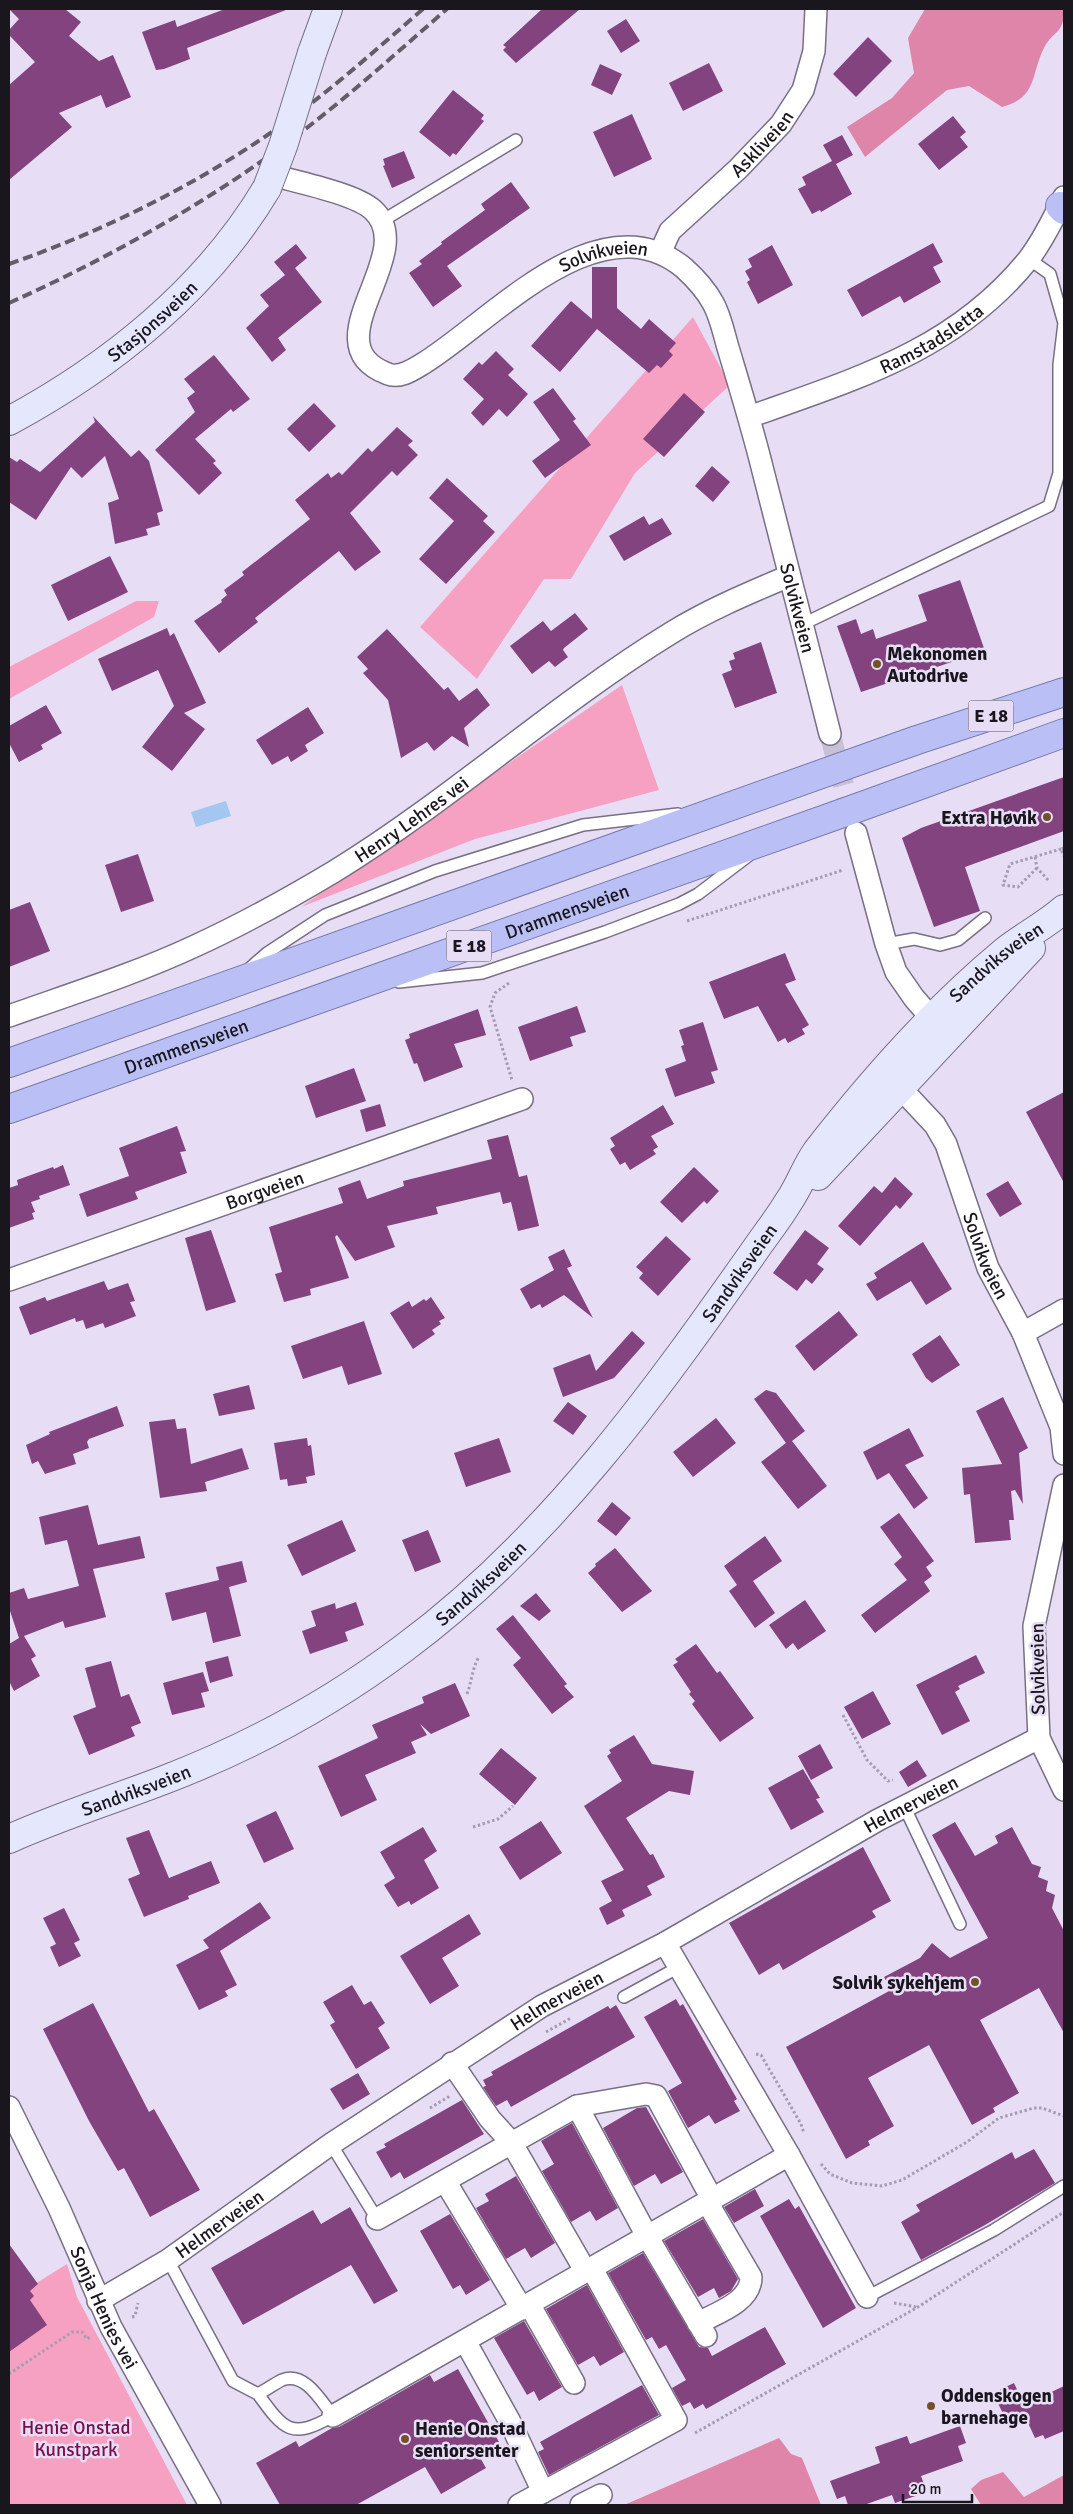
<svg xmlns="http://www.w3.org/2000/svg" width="1073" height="2514" viewBox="0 0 1073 2514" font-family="Signika,sans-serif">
  <rect width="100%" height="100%" fill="#e7def6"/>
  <path fill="#f6a1c2" d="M693,317l37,68 -95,88 -64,106h-27l-67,100 -57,-52z
    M136,601h23l-5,16 -145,82v-32z
    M622,685l37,105 -184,49 -174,68z
    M67,2264l10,33 110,208h-178v-205z"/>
  <path fill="#df85aa" d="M925,9h139c0,26 -10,20 -20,39 -14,28 -6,49 -42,59l-33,-21 -22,4 -82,67 -18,-30 45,-29 22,-25 -6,-35z
    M779,2438l12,16 11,4 19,47h-197z
    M1003,2472l21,25 40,-22v30h-83l-10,-16 10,-9z"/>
  <path fill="#a4c7f1" d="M226,801l5,15 -35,11 -5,-15z"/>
  <path fill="#83437f" d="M9,9h56l16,13 -12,14 30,25 14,-6 18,42 -25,11 -5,-13 -42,18 13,14 -63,53v-95l26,-23 -26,-27v-5l10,-11z
    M225,9l61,1 -99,38 3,11 -26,10 -8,1 -14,-38 33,-12 2,7z
    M542,9h38l-64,54 -13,-13 3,-3 -3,-2z
    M626,19l14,22 -19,12 -14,-22z
    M868,37l24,24 -36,36 -23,-23z
    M709,63l14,28 -40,20 -14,-28z
    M600,64l22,10 -10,21 -21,-10z
    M453,90l31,25 -3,4 3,2 -28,34 -3,-2 -3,4 -31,-25z
    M632,114l20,45 -38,18 -21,-45z
    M953,116l13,16 -6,5 8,10 -29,23 -21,-26z
    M842,135l11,20 -17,9 16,30 -31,18 -1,-2 -8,4 -14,-25 8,-4 -4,-8 30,-16 -9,-16z
    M404,151l11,27 -23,10 -9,-22 2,-1 -2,-6z
    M511,182l19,26 -83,58 15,20 -29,21 -24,-34 13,-9 -3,-3 23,-17 -1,-2 44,-32 -4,-6z
    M933,243l10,19 -10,5 8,15 -37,21 -4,-7 -38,21 -15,-27z
    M296,244l11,14 -12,10 27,34 -44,36 8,12 -14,12 -26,-34 23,-22 -9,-11 25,-20 -11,-13z
    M772,245l21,40 -35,19 -11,-22 3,-2 -5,-9 7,-4 -4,-8z
    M592,267h25v41l24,21 8,-10 27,24 -7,8 4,4 -12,13 -4,-3 -8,8 -52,-44 -37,43 -29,-26 40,-45 21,18z
    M496,351l18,18 -6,6 20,19 -21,23 -8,-8 -16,17 -12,-13 13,-14 -21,-20 16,-17 3,3z
    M214,355l36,44 -17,13 -2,-3 -36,30 21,22 -3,2 9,10 -23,22 -44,-45 40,-38 -8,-14 8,-6 -11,-13z
    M553,388l23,31 -3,2 18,24 -46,33 -13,-17 28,-21 -27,-38z
    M684,393l21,19 -41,45 -21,-18z
    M314,403l22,23 -27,26 -22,-23z
    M93,416l38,41 8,-7 10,11 14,50 -6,2 3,12 -14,4 2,6 -33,9 -7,-41 11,-4 -14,-43 -23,22 -11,-11 -35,53 -27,-18v-45l8,5 3,-3 20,13 55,-50z
    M397,427l16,14 -5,4 10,10 -21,21 -5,-5 -42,42 31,39 -26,19 -16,-20 -84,67 3,4 -39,31 -25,-32 28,-19 -1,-2 6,-5 -3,-5 20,-15 -2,-3 68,-53 -15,-19 33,-27 3,5 8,-6 3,3 26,-27 4,4z
    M712,466l18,16 -17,20 -18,-16z
    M447,478l41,38 -5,5 12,11 -49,52 -27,-25 35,-38 -25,-23z
    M644,516l5,9 13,-7 10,16 -48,27 -15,-25z
    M110,556l18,36 -60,29 -17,-36z
    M960,580l25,71 -124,41 -24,-66 19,-7 5,15 12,-5 3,10 51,-18 -9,-26z
    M575,613l13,16 -24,19 -1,2 5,7 -13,10 -6,-6 -17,13 -22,-28 33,-25 8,10z
    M167,628l3,8 4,-3 32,70 -22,10 21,16 -33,42 -30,-24 32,-41 -16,-36 -46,21 -14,-32z
    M387,629l57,61 4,-3 11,14 18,-13 13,17 -26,23 5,19 -17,-11 -18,15 -7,-9 -26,16 -13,-58 -25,-27 5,-4 -11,-12z
    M761,642l16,51 -42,15 -13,-34 10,-4 -3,-9 6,-2 -2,-6z
    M46,705l16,28 -21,12 2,4 -24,13 -10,-19v-17z
    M308,707l16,26 -19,12 3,6 -17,11 -3,-6 -16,9 -16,-25z
    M1064,777v54l-99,36 15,44 -46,16 -32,-89 19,-10z
    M138,854l16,47 -33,11 -16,-47z
    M30,902l20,49 -41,16v-57z
    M785,953l11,27 -11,4 24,41 -7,4 3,5 -17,9 -3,-5 -7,4 -20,-36 -34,13 -15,-37z
    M577,1006l9,26 -16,5 3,9 -43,15 -12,-34z
    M478,1009l8,26 -32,9 9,23 -39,15 -7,-19 -3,1 -9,-24 5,-2 -1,-4z
    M703,1022l15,48 -7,2 4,11 -40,14 -10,-28 21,-8 -5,-15 3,-1 -5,-15z
    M354,1068l12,33 -50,17 -11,-32z
    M1064,1092v91l-38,-71z
    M380,1104l6,22 -20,6 -6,-22z
    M663,1105l11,19 -23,12 7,11 -5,3 3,4 -26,16 -5,-8 -5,3 -10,-16 5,-3 -5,-8z
    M177,1126l9,25 -6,1 7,21 -52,19 3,7 -51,18 -8,-23 50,-18 -10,-28z
    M508,1135l11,42 8,-2 12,51 -21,5 -7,-29 -8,2 -3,-12 -64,15 2,7 -51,12 8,21 -40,14 -18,-26 -2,2 14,41 -39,11 1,6 -27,7 -9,-28 7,-2 -13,-45 74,-24 -5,-15 22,-8 7,19 37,-13 -1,-5 89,-22 -5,-19z
    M63,1165l7,20 -31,11 1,3 -9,3 4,10 -3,1 2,6 -25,9v-40l9,-3 -1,-5 36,-13 1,2z
    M694,1167l25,24 -12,13 -3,-3 -22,22 -22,-21z
    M895,1177l18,17 -13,15 -4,-4 -36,41 -22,-20 36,-40 8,7z
    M1008,1181l14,23 -22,13 -14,-23z
    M211,1230l25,72 -30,9 -21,-73z
    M805,1230l24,18 -12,16 7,5 -12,15 -6,-5 -9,12 -24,-18z
    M666,1236l25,23 -33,37 -19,-18 4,-5 -7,-6z
    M923,1242l29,47 -26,16 -15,-24 -34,20 -11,-17 11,-6 -3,-5z
    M564,1249l8,17 -5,2 26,50 -29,-23 -22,13 -2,-4 -9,5 -11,-20 34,-19 -6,-13z
    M104,1281l4,9 20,-7 7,18 -5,1 6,14 -31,12 -2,-5 -17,6 -3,-9 -7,2 -1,-4 -45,17 -11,-28 26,-10 2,4z
    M431,1297l14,21 -6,3 2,3 -9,6 3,4 -22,15 -23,-36 19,-12 3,6 12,-8 2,2z
    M839,1311l19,24 -44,36 -19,-25z
    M364,1321l18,53 -34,11 -6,-19 -39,13 -12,-33z
    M632,1331l13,12 -31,35 -51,19 -10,-29 37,-14 6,17z
    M940,1335l20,30 -28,18 -6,-5 -14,-24z
    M249,1385l6,24 -36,7 -6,-22z
    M766,1390l10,3 29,38 -13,10 35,45 -29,23 -37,-47 25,-19 -32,-44z
    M1003,1397l25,51 -9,5 4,51 -8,-14 -4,1 3,29h-5l2,20 -36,3 -5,-49 -6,1 -2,-27 40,-4 -26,-53z
    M568,1402l19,14 -14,19 -20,-14z
    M117,1406l7,20 -35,13 -2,3 2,6 -16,6 3,10 -31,10 -7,-13 -6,3 -6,-19 24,-11 -1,-2z
    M716,1418l20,25 -43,34 -20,-25z
    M175,1419l2,10 9,-1 5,36 51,-16 7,21 -44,13 2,9 -47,7 -11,-76z
    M909,1428l15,28 -19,9 23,33 -14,11 -25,-36 -12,7 -14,-28z
    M307,1438l1,8 3,-1 4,30 -9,2 1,6 -19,3 -1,-7 -7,1 -6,-37z
    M499,1438l12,34 -45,15 -12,-34z
    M612,1502l19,16 -15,18 -19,-15z
    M88,1505l10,40 42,-9 5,22 -52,11 13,48 -41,11 -2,-7 -39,15 12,20 -5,3 9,17 -26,15 -5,-10v-37l10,-6 -10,-30v-15l15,-5 4,11 51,-13 -12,-46 -22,5 -6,-28z
    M899,1513l35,48 -8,6 6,9 -8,6 6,9 -55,42 -14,-18 46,-35 -13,-16 8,-7 -22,-30z
    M342,1520l14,31 -54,25 -15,-31z
    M428,1530l13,32 -26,10 -13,-32z
    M765,1536l17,25 -29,20 22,32 -20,15 -26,-37 8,-6 -13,-19z
    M615,1548l37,43 -30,21 -34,-39 8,-7 -1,-2z
    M242,1561l5,21 -18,5 12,49 -28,7 -7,-31 -34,9 -7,-28 54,-13 -3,-13z
    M536,1593l15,18 -12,10 -19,-15z
    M805,1600l21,31 -28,19 -5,-7 -7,6 -17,-24z
    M356,1602l8,23 -19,7 3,9 -38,13 -8,-23 14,-5 -5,-15 24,-8 1,6z
    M513,1615l54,69 -3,2 10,11 -22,17 -39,-49 8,-7 -25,-29z
    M696,1644l21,29 3,-2 34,47 -34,24 -28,-38 3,-3 -6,-7 2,-2 -18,-27 5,-3 -3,-3z
    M976,1655l9,18 -27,13 2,3 -5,3 15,29 -28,14 -26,-50z
    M228,1656l5,20 -23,7 -5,-21z
    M111,1661l10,36 8,-3 12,29 -10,4 4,9 -46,19 -16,-39 23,-9 -11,-39z
    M203,1672l6,19 -8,2 4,14 -33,8 -9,-32z
    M455,1683l15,33 -39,18 -11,-10 7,11 -16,7 5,11 -51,22 12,25 -36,17 -23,-51 60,-28 -6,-13 52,-22 -2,-6z
    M873,1691l18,33 -29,15 -18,-32z
    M634,1735l18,29 42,7 -4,24 -21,-4 -43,27 24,37 3,-1 12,23 -18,9 5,9 -30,15 3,6 -18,9 -8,-17 13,-7 -11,-20 23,-11 -40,-64 38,-25 -15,-25 4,-3 -2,-3z
    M820,1744l13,24 -22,12 -13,-24z
    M501,1748l36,30 -22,27 -36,-31z
    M917,1760l10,16 -19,11 -9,-15z
    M803,1769l17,29 -4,1 8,13 -33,18 -23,-42z
    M276,1811l18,38 -30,14 -18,-38z
    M541,1821l21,32 -42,27 -21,-33z
    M955,1822l20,34 23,-13 -3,-7 17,-9 20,37 9,3 -3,10 10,4 -2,10 9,4 -3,13 12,23v102l-25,-45 -59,32 39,73 -26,15 2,4 -23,13 -43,-80 -61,33 26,48 -26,15 2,4 -24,14 -60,-112 105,-57 -7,-13 36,-19 12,-15 18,15 38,-20 -56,-103z
    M423,1827l14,24 -13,9 15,28 -28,17 -2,-4 -11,6 -14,-22 11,-7 -15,-26z
    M149,1830l20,48 42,-17 9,22 -32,13 1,3 -45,18 -16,-38 12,-5 -14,-36z
    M863,1847l28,54 -19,10 4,6 -64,36 -29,17 -4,-7 -20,12 -30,-52z
    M260,1902l11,16 -51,33 17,34 -12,6 3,5 -29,14 -23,-45 33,-17 -6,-8z
    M64,1908l16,32 -6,3 7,13 -22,11 -9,-20 6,-3 -13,-26z
    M469,1914l12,20 -39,24 17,28 -29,18 -30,-48z
    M352,1985l12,20 7,-4 14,22 -7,5 12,20 -34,21 -26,-44 5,-3 -12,-20z
    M676,1999l4,7 3,-2 54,95 -3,2 6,10 -25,13 -6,-9 -21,13 -20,-37 14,-8 -38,-66z
    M93,2003l56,109 5,-3 46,81 -50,27 -26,-49 -6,3 -29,-50 -46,-92z
    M616,2005l19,32 -124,70 -4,-7 -11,6 -13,-19 3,-1 -3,-6 10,-5 -2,-3 117,-66 2,3z
    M358,2073l12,21 -27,16 -13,-21z
    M462,2100l22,34 -80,45 -4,-7 -9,6 -15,-26 10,-5 -2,-3z
    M646,2107l37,65 -22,12 -6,-10 -21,12 -31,-58 34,-20z
    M572,2123l46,85 -22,13 -6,-10 -19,11 -29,-51 12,-7 -13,-23z
    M1034,2149l21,34 -70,42 -64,35 -20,-38 19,-11 -4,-6 96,-53 3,7z
    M516,2176l39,67 -24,15 -6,-10 -19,11 -30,-51 13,-7 -4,-7z
    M755,2189l9,17 -30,17 -10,-16z
    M789,2199l6,10 4,-3 57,102 -33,20 -63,-112z
    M350,2207l48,84 -24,13 -23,-39 -108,60 -32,-57 102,-58 8,14z
    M450,2214l40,66 -24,15 -6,-10 -7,4 -33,-58z
    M703,2219l35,60 -7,12 -12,7 -5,-10 -16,9 -34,-56z
    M9,2244l29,40 -8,7 4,5 -4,4 17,25 -38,27z
    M643,2253l56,94 9,1 4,8 53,-29 21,37 -80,45 -3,-5 -9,5 -4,-7 -8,4 -10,-18 14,-8 -20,-35 -7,4 -7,-12 -6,3 -38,-67z
    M587,2285l37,67 -24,14 -6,-10 -16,9 -32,-56z
    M524,2321l38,66 -23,14 -5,-10 -7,4 -33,-57z
    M458,2369l41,73 -21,12 8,14 -45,26 -16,-27 -69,38h-76l-24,-42 40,-22 3,6 33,-19 7,-1 91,-52 4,7z
    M1014,2383l10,22 40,-19v45l-19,8 -2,-4 -8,3 -12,-26 -17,8 -13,-27z
    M642,2385l17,30 -110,60 -11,-23 6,-3 -4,-7z
    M960,2426l6,17 -8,3 5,15 -42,15 6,16 -32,11 -3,-8 -28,10h-16l-3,-9 -8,3 -7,-18 50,-18 -5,-16 32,-11 3,8z"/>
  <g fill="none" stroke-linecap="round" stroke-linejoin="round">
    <path stroke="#c8c0d6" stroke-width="21" stroke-dasharray="21 11" stroke-linecap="butt" d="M830,734l24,91"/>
    <defs>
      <path id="service" d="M382,221l134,-81
        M803,624l246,-118 10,-33v-108l5,-42 -14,-49 -21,-15
        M886,944l28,-5 26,6 18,-5 27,-22
        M250,968l17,-15 58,-38 110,-44 148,-46 95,-11
        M399,982l83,-9 123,-41 74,-28 19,-10 50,-38
        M905,1808l55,116
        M624,1997l55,-30
        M331,2144l46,75
        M168,2260l65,121 25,13c8,-4 16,-10 24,-14 23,-9 39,21 51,36 -42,24 -49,14 -75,-22
        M867,2297l127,-67 70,-44"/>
      <g id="minor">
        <path id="s1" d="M272,175c25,7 84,19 101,35 48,44 -65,134 15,164 12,5 26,-5 36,-11 68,-42 175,-165 260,-95 11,10 22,22 29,35 8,14 11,32 16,48 12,40 24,79 34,120 22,87 45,175 67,263"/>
        <path id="s2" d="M660,253l10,-22 68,-62 43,-45 22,-34 11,-39 2,-42"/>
        <path id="s3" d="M749,417c106,-38 205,-66 279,-157 14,-18 26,-42 36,-63"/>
        <path d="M856,833l30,111 10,28 18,26 27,31"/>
        <path id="s4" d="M9,1016c62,-22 126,-42 186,-70 48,-22 95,-48 140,-75 117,-72 219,-166 336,-238 37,-23 78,-40 118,-57"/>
        <path id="s5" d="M891,1078l44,47 11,19 42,124 35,65 38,94 3,27"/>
        <path id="s6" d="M9,1280l513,-181"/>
        <path d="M1023,1333l41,-23"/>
        <path d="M1064,1485l-30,141 5,112 25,52"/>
        <path d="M665,1943l124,212 78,142"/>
        <path d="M452,2063l38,56 21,23 75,130"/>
        <path d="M577,2106l70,130 59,100"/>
        <path id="s7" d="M9,2107l50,101 52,119 99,178"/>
        <path d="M445,2181l77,128"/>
        <path d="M377,2219l200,-113 69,-12 10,2 56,103"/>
        <path id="s8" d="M98,2301l70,-41 163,-116 211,-138 123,-63 213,-123 161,-82"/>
        <path d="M529,2304l45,79"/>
        <path d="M698,2323c19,-10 53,-21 53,-46l-44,-75"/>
        <path d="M465,2341l44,79 34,72"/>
        <path d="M333,2416l456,-261"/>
        <path d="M519,2505l157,-85 -84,-151"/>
        <path d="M581,2505l20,-10"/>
      </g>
      <g id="secondary">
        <path d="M312,53l16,-44"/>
        <path id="s9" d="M9,421c102,-55 198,-132 258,-233"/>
        <path d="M818,1176l213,-228"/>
        <path id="s10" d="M9,1839c51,-23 103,-39 155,-59 86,-33 167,-77 240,-132 147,-109 252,-257 356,-405 10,-14 20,-27 29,-42 11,-16 17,-35 28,-50 56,-72 118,-142 188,-200 19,-15 41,-26 59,-42"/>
      </g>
      <g id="trunk">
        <path d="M1060,206l4,4"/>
        <path d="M9,1063l908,-323 147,-48"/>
        <path id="s11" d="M9,1109l845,-300 210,-76"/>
      </g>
    </defs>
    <use href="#service" stroke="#786f85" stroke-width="14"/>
    <use href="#minor" stroke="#786f85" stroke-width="24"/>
    <use href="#secondary" stroke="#786f85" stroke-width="30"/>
    <use href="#trunk" stroke="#767aa9" stroke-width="30"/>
    <path stroke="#a49db0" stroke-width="3" stroke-dasharray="2.5 2.5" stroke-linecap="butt" d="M1064,848l-3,1 3,7
      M1035,857l2,11 12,13
      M1037,868l-19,19 -15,-2 7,-21 51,-15
      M687,921l156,-51
      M509,983l-14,10 -5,14 22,73
      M467,1694c5,-13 5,-26 12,-37
      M843,1715l24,45 21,21 5,-1
      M473,1827l25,-8 15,-13
      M546,2032l25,-14
      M756,2054l5,1 40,69 3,9
      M430,2108l20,-12
      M821,2164l9,10 22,9 30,3 20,-6 65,-38 32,-24 35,-10h8l22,8
      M894,2303l23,4
      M132,2317l3,-1 3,-13
      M9,2374l63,-42h10l5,7 3,-2
      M695,2433l223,-126 146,-95"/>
    <use href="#service" stroke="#fff" stroke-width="11"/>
    <use href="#minor" stroke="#fff" stroke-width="21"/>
    <use href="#secondary" stroke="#e5e7fc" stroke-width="28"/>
    <use href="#trunk" stroke="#bac0f6" stroke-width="28"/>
    <path stroke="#635d6b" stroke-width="4" stroke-dasharray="10 5" stroke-linecap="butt" d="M9,264c98,-34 195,-83 280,-144 47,-34 90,-73 134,-111
      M9,303c87,-39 172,-86 250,-140 67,-46 127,-101 188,-154"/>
    <defs>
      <path id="secondary-bridge" d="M267,188l16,-42 29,-93"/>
    </defs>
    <use href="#secondary-bridge" stroke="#786f85" stroke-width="30" stroke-linecap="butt"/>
    <use href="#secondary-bridge" stroke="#e5e7fc" stroke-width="28"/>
  </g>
  <g fill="#735229" stroke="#e7def6" stroke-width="2">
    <circle cx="877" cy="664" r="5"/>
    <circle cx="1047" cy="817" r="5"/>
    <circle cx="975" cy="1982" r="5"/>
    <circle cx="931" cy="2406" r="5"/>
    <circle cx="405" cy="2439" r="5"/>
  </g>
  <g text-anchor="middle" stroke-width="5" stroke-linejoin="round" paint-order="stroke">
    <g fill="#e7def6" stroke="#57525f" stroke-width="1">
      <rect x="968.5" y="700.5" width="45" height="31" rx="4"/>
      <rect x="446.5" y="930.5" width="45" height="31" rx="4"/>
    </g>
    <g font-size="18" font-weight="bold" fill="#19161e">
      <text x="991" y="722">E 18</text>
      <text x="469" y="952">E 18</text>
    </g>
    <g font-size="19" fill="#19161e" stroke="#e7def6">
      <text dy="7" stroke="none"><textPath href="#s2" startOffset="151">Askliveien</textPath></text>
      <text dy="7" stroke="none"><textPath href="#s1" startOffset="545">Solvikveien</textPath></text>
      <text dy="7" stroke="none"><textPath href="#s9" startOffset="175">Stasjonsveien</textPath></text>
      <text dy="7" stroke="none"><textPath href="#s3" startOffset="199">Ramstadsletta</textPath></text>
      <text dy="7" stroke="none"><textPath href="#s1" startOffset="994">Solvikveien</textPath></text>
      <text dy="7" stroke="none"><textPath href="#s4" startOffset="450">Henry Lehres vei</textPath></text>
      <text dy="7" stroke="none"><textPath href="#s11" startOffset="592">Drammensveien</textPath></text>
      <text dy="7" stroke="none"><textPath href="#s10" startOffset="1352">Sandviksveien</textPath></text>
      <text dy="7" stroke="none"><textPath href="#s11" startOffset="188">Drammensveien</textPath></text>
      <text dy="7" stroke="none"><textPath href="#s6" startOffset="271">Borgveien</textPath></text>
      <text dy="7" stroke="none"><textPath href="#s5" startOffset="205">Solvikveien</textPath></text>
      <text dy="7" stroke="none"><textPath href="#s10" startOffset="946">Sandviksveien</textPath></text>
      <text dy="7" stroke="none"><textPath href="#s10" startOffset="541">Sandviksveien</textPath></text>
      <text transform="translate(1037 1669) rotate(-91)" y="7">Solvikveien</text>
      <text dy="7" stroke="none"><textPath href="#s10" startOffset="136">Sandviksveien</textPath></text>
      <text dy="7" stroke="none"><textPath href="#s8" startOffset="954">Helmerveien</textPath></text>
      <text dy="7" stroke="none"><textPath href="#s8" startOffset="549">Helmerveien</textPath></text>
      <text dy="7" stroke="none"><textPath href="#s8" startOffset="144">Helmerveien</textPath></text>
      <text dy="7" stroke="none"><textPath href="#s7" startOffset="222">Sonja Henies vei</textPath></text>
    </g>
    <g font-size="19" font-weight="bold" fill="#19161e" stroke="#e7def6" text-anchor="start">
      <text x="887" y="660">Mekonomen<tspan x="887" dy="22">Autodrive</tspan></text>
      <text x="1037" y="824" text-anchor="end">Extra Høvik</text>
      <text x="965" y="1989" text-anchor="end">Solvik sykehjem</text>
      <text x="941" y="2402">Oddenskogen<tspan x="941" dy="22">barnehage</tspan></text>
      <text x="415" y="2435">Henie Onstad<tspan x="415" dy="22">seniorsenter</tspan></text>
    </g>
    <g font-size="19" fill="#7b0d49" stroke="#e7def6">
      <text x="76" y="2434">Henie Onstad<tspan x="76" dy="22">Kunstpark</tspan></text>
    </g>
  </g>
  <rect width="1073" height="2514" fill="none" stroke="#19161e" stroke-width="20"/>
  <path d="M903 2494v8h69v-8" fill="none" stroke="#19161e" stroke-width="2.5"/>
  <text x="910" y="2494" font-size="15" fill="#19161e" stroke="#e7def6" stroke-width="4" paint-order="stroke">20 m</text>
</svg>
